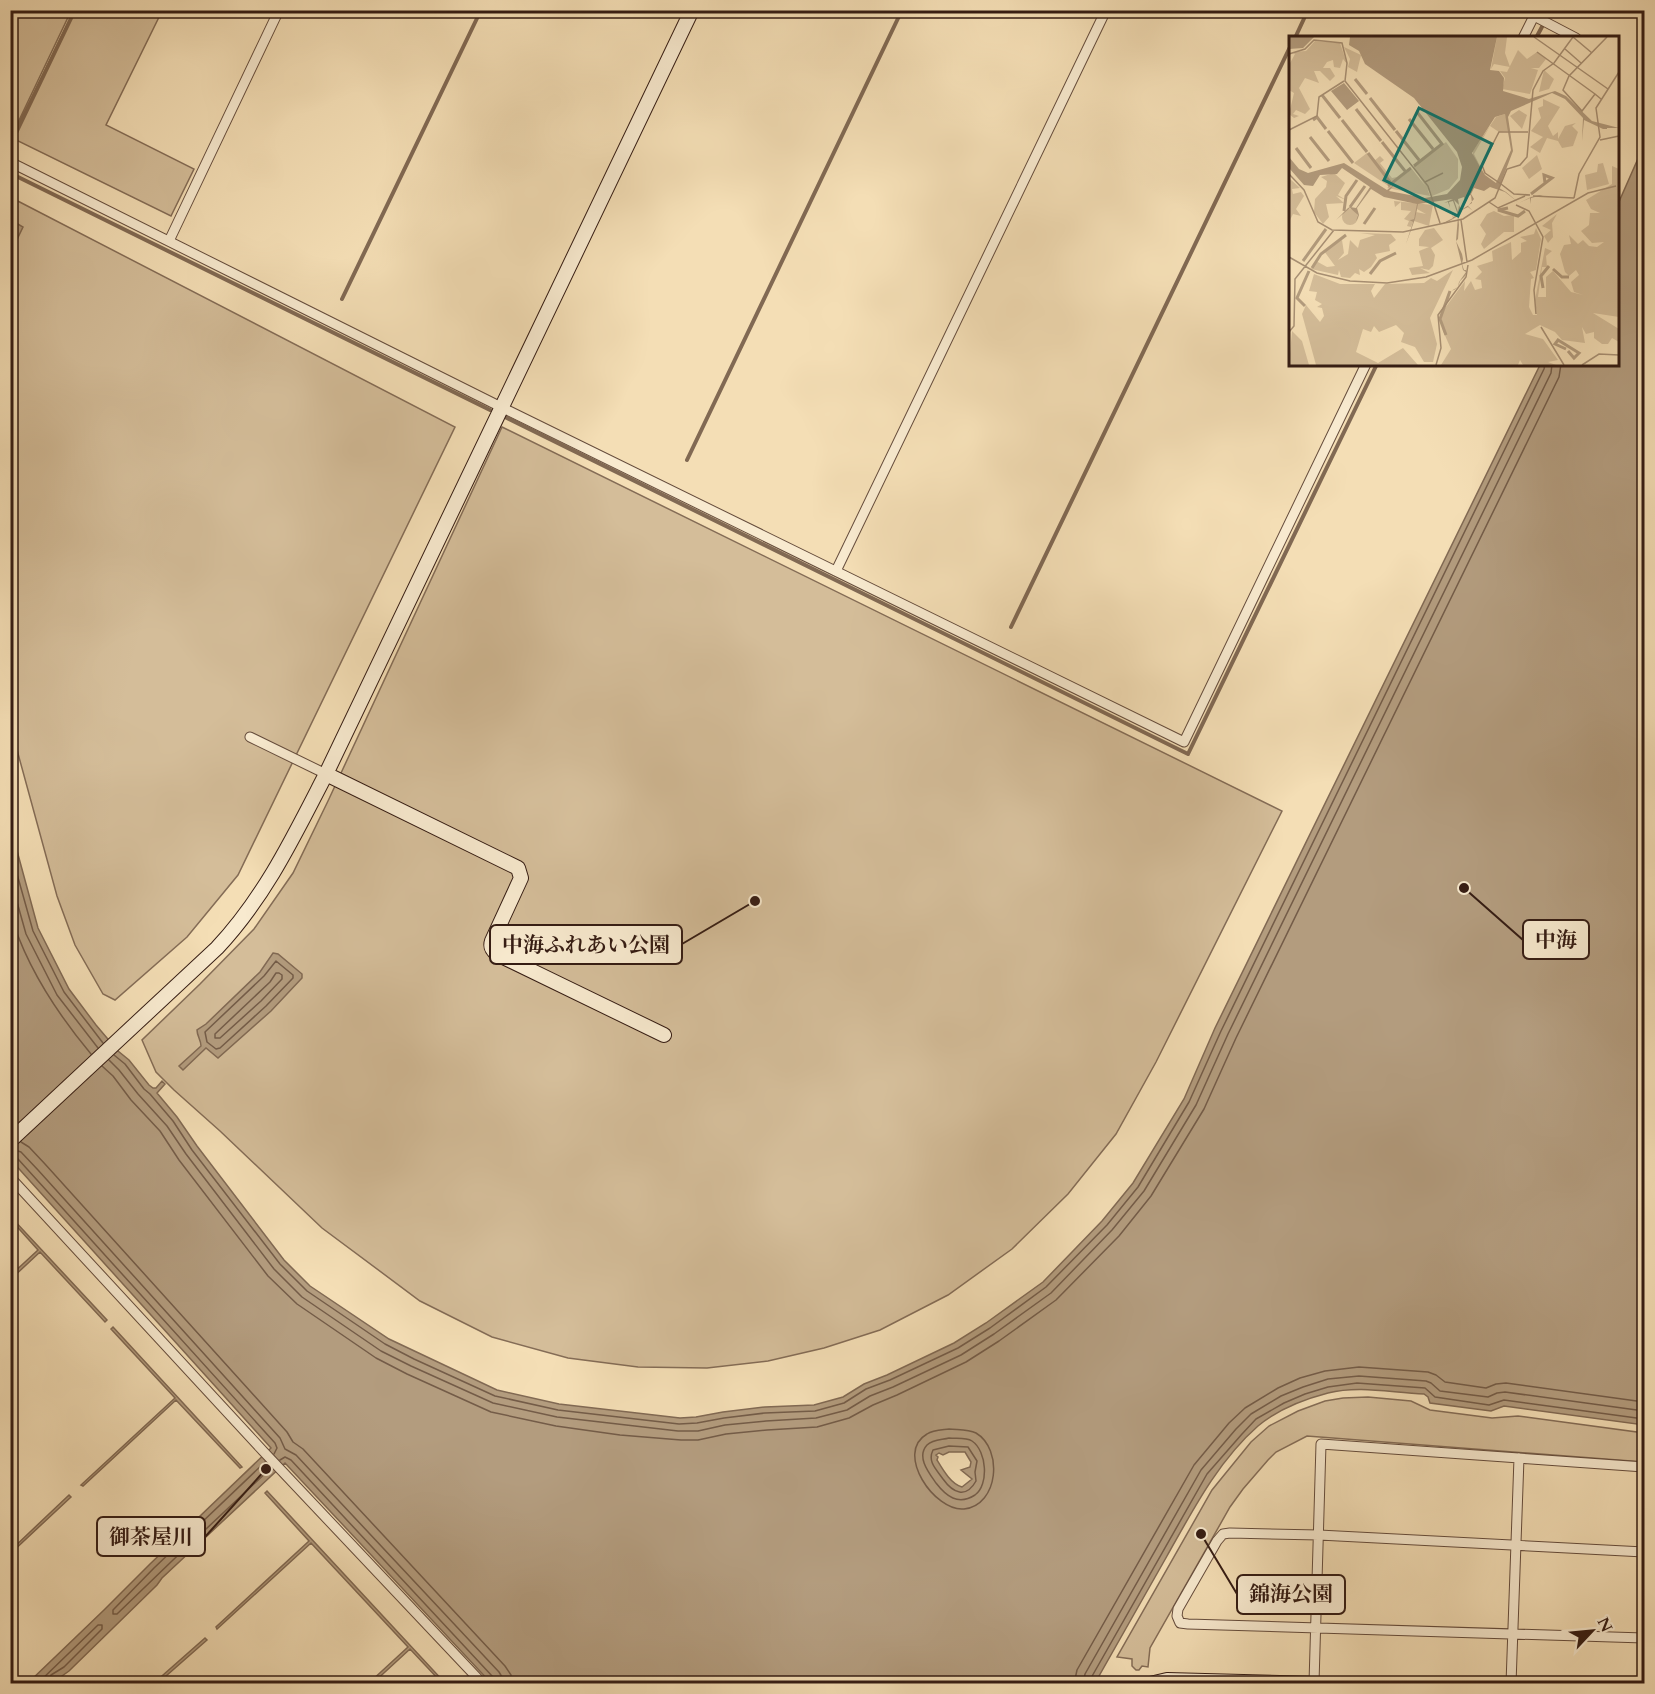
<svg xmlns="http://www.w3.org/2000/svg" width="1655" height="1694" viewBox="0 0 1655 1694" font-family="Cardo,'Noto Serif JP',serif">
  <rect width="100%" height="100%" fill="#f4deb5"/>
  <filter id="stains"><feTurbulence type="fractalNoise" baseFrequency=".00333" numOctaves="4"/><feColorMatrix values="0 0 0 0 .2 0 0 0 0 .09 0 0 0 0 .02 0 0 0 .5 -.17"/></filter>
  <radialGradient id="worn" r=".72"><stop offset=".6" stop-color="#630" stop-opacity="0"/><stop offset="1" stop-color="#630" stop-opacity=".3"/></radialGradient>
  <path fill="#d4bd99" stroke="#846c56" stroke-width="1.5" d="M10,11h61l-59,124 -2,-1z
    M74,11h88l-56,114 88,44 -23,47 -159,-78z
    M10,197l445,230 -217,448 -51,62 -72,63 -12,-6 -28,-49 -18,-49 -46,-168z
    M502,427l780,384 -126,251 -40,72 -48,60 -56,55 -64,46 -68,35 -56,18 -56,13 -61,7 -69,-1 -70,-9 -76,-21 -72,-36 -98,-73 -102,-97 -46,-41 -18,-18 -14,-32 58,-56 54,-55 39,-56 35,-72z
    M1368,1397l43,4 19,9 62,8 26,-2 126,17v29l-337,-26 -31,16 -8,8 -25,29 -13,18 -80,141 -2,19 -6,-1 -3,4h-3l-4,-4v-7l-15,-2 95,-167 39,-48 18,-16 29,-15 27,-10 18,-3z"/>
  <path fill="#b39c7e" stroke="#816953" stroke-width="1.5" fill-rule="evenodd" d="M1644,145v1280l-140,-19 -13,5 -61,-8 -2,-6 -4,-3c-32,-1 -64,-9 -96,-1 -23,6 -51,17 -70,33 -40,35 -65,84 -91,130 -24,42 -48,85 -72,127h-604l-206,-220 -123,115 -5,7 -88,86 -17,12h-24l76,-73 46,-46 121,-116 -260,-288 -1,-335 28,103 31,61 27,36 22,26 11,9 20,25 4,3h3l6,-7 3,3 -8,9 20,24 20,29 87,114 26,26 79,53 108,51 62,14 121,14 16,-1 27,-5 42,-5 49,-2 29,-8 21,-13 23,-9 67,-32 32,-20 57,-41 59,-61 31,-38 51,-84 31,-71 325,-663 78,-1v-160zM949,1452h16l6,10 -1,5 -9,3 11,9 -10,8c-11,-3 -19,-17 -25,-27l1,-3 -2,-2 3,-2 4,2z
    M11,220l12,7 -12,25z
    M273,953l5,1 24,20v4l-31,33 -53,47 -12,-10 -23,22 -4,-4 22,-20c0,-6 -4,-10 -4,-16l9,-6 54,-52z
    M11,1217l96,103 -2,2 -65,-70 -29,27v-4l27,-25 -27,-30z
    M113,1327l129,140 -2,1 -64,-68 -93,86 -2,-1 94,-87 -64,-69z
    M267,1491l178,192h-3l-32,-34 -37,34h-4l39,-36 -97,-104 -94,86 -1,-2 93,-86 -44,-48z
    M69,1495l2,2 -60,56v-3z
    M205,1638l2,2 -49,43h-4z"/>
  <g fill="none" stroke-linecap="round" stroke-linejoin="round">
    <path stroke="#745c48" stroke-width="1.5" d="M10,849l23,82 31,61 39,51
      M10,877l16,57 31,61 41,53
      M10,912c15,53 46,100 81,142
      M276,961l17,14v3l-27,28 -46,42 -4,1 -9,-7 -2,-10 59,-56z
      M276,973h3l3,2v4l-21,22 -41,37h-5v-4l55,-52z
      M114,1055l11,9 19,25 6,5 23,27 19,29 88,114 27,27 78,53 29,15 81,37 63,14 121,14 18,-1 27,-5 41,-5 50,-2 29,-8 22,-14 24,-9 68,-32 32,-20 56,-41 61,-62 31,-38 51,-85 32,-71 323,-662 1,-5
      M109,1060l10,10 19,24 29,32 19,28 88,115 28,28 79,54 30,15 82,37 64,14 121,14h20l27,-6 41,-4 50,-3 31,-8 23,-14 23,-9 68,-32 33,-21 57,-41 61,-63 32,-39 52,-86 32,-71 323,-661 1,-9
      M102,1066l11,10 18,24 29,31 19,29 89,116 29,28 79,54 31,16 84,38 65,14 64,9 61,5h17l28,-6 41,-4 50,-3 32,-9 24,-13 24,-10 69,-33 33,-21 57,-41 63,-64 32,-40 53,-87 32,-71 323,-661 2,-13
      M21,1142l8,5 16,17 242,268 6,10 10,7 202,217 6,9 1,9
      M12,1149l9,3 17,18 242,268 5,11 11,6 203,217 3,5 1,7
      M10,1156l8,3 257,284 2,5 -3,6
      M949,1429c9,1 19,0 27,4 27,16 23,72 -12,76 -29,3 -70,-56 -37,-75 6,-4 15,-4 22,-5z
      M949,1438c7,1 17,-1 23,3 15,10 17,44 3,54 -17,11 -29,1 -39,-12 -7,-10 -20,-26 -9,-38 6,-6 15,-5 22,-7z
      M949,1446l19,1 9,14 -2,11 1,9c-10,18 -23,12 -33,-2 -6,-9 -16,-17 -10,-29z
      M280,1460l5,-3 6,3 202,217 2,7
      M265,1462l-111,106 -41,42v4h4l56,-54 98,-92
      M37,1684l61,-59h4v4l-38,38 -13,8 -2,9
      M1074,1684l3,-14 117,-205 35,-42 16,-15 33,-20 22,-10 25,-7 34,-4 69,5 8,3 9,7 41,6 10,-4 10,-1 138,19
      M1083,1684l2,-10 116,-204 35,-41 15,-15 30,-18 22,-9 25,-8 31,-3 67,5 5,2 9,8 48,6 9,-4 8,-1 139,19
      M1090,1684l1,-6 116,-204 35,-40 14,-15 28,-16 21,-9 23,-7 29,-4 68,5 10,9 54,8 15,-5 140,19"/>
    <path stroke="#816953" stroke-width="4" d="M1295,38l13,-28
      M1536,38l15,-28
      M16,133l59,-123
      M10,173l480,237
      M342,299l139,-289
      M505,417l683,337 189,-390
      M687,460l215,-450
      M1011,627l279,-580"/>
    <defs>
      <path id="street" d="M1523,38l11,-22 42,22
        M10,162l491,245 683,335 182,-378
        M169,241l110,-231
        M836,571l270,-561
        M250,737l76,37
        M10,1177l253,274 220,233
        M1644,1552l-325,-17 -89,-2 -7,1 -6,7 -39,68 -1,7 3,7 8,1 456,14
        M1314,1683l7,-239 323,23
        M1511,1684l8,-226"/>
      <path id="secondary" d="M326,774l192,94 3,10 -29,63c-2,6 0,9 5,13l167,81
        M10,1141l207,-193c48,-51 77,-112 109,-174l366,-764
        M1150,1684l17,-4 152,4"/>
    </defs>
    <use href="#street" stroke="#654c3c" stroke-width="11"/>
    <use href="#secondary" stroke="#351c13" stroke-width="16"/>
    <use href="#street" stroke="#f8eacf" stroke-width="9"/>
    <use href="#secondary" stroke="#f8eacf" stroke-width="14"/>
  </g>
  <g transform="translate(1289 36)">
    <rect width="330" height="330" fill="#f4deb5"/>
    <path d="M208,1h10l-2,16 5,14 -16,-3 -3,5zM26,5l25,2 7,21 -4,-5 -3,9 -6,-1 -1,-7 -6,2 -4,6h7l5,8 -5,5 -10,-10h-6l5,12 -14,-5 -6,10 11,21 -5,5 -9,-4 -3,4 6,2 -5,2 -5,-4 5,-21 -5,-3v-25l6,-11 -3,-2 14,-1zM55,11l17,8 -4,17 -9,-5 2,-8zM229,14l9,9 10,-7 9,7 -7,9h-8l7,2 -8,24 -28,-5 3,-11 -5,-7 7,1zM255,34l10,9 -5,10 -10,3zM254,63l17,8 -12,19 5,10 5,-4v7l7,-13 11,-3 -4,3 6,6 -5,14 -11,2 -4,-7 -11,-3 -7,15 -10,-6 13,-10 -12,-6 10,-13 -3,-10 5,-2zM230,74l8,5 -5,14 -12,-13zM216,78l5,17 -11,1 -9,-6 -16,28 6,12 -7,-10v-5l23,-34zM157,106l12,17v19l-9,11 -17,7 -19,-29zM78,117l7,8 6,-5 4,4 -4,3 12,15 5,-1 -10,8 -33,-22zM248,119l5,14 -13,10 -7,-11zM314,127l6,21 -22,6 -2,-15 12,-3 1,-8zM323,130l7,3v148l-26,-4 26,16v13l-7,-4 -4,6h-6l-8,-6v-6l-8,2 -4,-7 3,16 -23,-3 -7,-8 -15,-7 -15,9 18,5 15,21 -10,2 8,3h-33l-3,-5 -2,5h-77l10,-16 -8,-18 -2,-13 4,-10 20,-27 -1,10 7,-10 4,9 7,-2 -1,-8 -6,-1 7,-7 -5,-6 16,-5 -1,-10 19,-9 1,18 9,-8v-9l6,-2 -7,-4 14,-3 2,-6 5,11 -5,31 -6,2 4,6 -3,1 -2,28 4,8h4l-2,-15 10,-52 7,3 -6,5 1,11h-5l-4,30h8v-20l7,-6 18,21 12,3 -9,-3 -3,-10 8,-7 -3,-5 -7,6 -4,-4 -5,-18 4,-9 7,-1 -2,-9 9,9 5,-4 6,6 8,1 7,-5 -12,1 -11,-12 8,-6 1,-12h10l-9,-4 -5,-9 26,-16zM123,133l15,19 3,8 -43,-8zM45,137l11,10 -7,12 8,5 -10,-4 8,7 -18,1 3,13 -6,7 -9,-12 1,-13 11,-12 1,-6 -6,-4zM0,142l11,10 -8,1 1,5 8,-2 3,4 -8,13 5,7 -8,-2 -4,8zM105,165l39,4 -4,21 -15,-5 2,-9 10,2 -9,-5 -3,10 -5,1 4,2 -2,5 -4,-1 2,-5 -5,-2 7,-8 -10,-1v-8l-6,5zM53 181a8 8 0 1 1 16 0a8 8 0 1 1-16 0ZM205,175l10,5 10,-1v17h-10l-20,17 -3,-5 5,-10 -6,-9 7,-11zM268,178l-5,9 1,14 -5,6 -4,-7 7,-6 -9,-4zM145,192l9,12 -12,8 4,7 -2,11 -4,4 -9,-2 10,5 -18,2 -3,-7 14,-2 -4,-15 10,-4 -10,-1v-7l6,-9zM71,197l31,1 5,6 -7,5 1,6 -15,3 2,4 -6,9 -7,5 -5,-3 1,6 -5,-2 -5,5 -9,-1 -2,-7 -1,5 -27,-6 5,-8 11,6 8,-1 -11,-15 18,-11 2,13 -6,7 10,-6 2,-14 8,8 2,-8 15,-5zM164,234l-23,48 7,26 -4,18h-9l-9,-15 -14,-5 3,-9 -8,-8 -17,7 -5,-6 -3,6 -8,-3 -7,23 22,11 25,-15 15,17h-102l-14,-51 4,-9 14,17 4,-6 -2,-8 -5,-1 5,-3 -7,-4 2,-8 -8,-1 5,-17 26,10h35l-4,7 3,7 11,-14 39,-1 7,-5 6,3zM3,295l10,10 7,24h-20z" fill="#d4bd99"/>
    <path d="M0,1h25l-11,11 -14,1zM61,1h147l-7,33 9,1 5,7 -1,13 26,8 26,-8 11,5 26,25 27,7h-12v1h-4l-19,-9 -2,21 1,-23 -18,-19 -13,-6 -41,18 -3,6 5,34 -14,37 7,4 13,11 12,-6 9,-2h3l-12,3v6l-1,-6 -11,5 -14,-11 -15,-5 -6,4 -10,-3 -3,6 -17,4 17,-4 3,5 -6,7 5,5 -5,-4 -10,5 1,13 -1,14 -2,2 6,13 1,5 -1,5 2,6h2l1,2 -2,4 -5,5 -2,6 -4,3 -4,1 -1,3v-1l2,-2 7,-4 1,-5 7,-10 -3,-2 -7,-29 2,-25 -12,7 -5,1 12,-6 -3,-10 3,9 5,-2 -5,-14 -4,1 1,6 -2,-6 -4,1 9,-4 -35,5 -3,15 -9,25 7,-22 -4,-2 5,-1 3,-15 -33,-7 -13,-8 -14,19 2,7 -1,3 -2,3 2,-6 -8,-7 -14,12 12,-12 2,-1 6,1 14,-21 -28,-19 -5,6 -17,1 -7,11 -9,-1 -15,-17v-11l10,12 9,4 36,-10 43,27 8,-6 -6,7 36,7 22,-4 13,-14 2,-13 -5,-15 -43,-54 -49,-34 -6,-13 -10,-6zM216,78l6,36 -15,33 -11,-8 -13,-22 23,-36zM182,159l1,8 -11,7 -2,-5 -1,7 -4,-12 5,5 -1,-6 6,-2 2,6 -1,-6zM55,47l15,18 -12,9 -16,-19z" fill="#b39c7e" fill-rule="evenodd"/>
    <path fill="none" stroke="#b39c7e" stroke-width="3" d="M66,43l12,15M33,59l18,23M81,62l25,32M67,73l25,32M120,83l24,30M24,84l4,-3 9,12M53,84l25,32M39,95l25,32M107,95l23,29M21,101l19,24M93,106l23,29M7,112l15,20M79,117l22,29M125,130l28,-22 -25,-32M99,150l23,-18M242,158l21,-16 -8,-3 1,8M61,171l15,-21M219,172l-10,2 20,6 7,-5M55,175l2,-15 11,-16M75,188l11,-16M14,225l23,-32M23,232l9,-14 25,-19M264,233l9,8h7M81,238l10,-13 16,-8M254,252l-2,-12 8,-10M16,270l-8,-8 12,-27M157,299l-6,-16 10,-28M277,313l-11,-5 3,-4 21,13 -5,5 -6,-7"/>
    <path fill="none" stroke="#a89074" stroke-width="1.5" d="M245,1l74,52M284,1l19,16M276,13l16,14M248,16l58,42M0,18l16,-5 9,-9 28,3 5,20 -2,18 83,105 12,37M312,63l-6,-5 -13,17 -19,-21 6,-14 38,-39M0,94l28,-14 2,-19 25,-16M311,104l19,-4M0,138l15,16 14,32 14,8 71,2 60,-13 32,-21 12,-29 13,-4 7,-8 6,-67 10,-19 11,-8 19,-26M136,146l18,-9M212,148l-16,-11 -3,-8 17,-33h29M212,148l13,10 16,1M244,160l41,2M285,162l5,-24 21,-37 -4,-29 23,-36M200,166l9,6 27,-12M227,169l13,6 14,26 -9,53 2,24M172,184l6,42M0,221l28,16 33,8 37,2 39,-6 46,-17 116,-67 28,-7M252,291l23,38M0,296l5,-6 1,-47 39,-49M147,329l5,-17 -3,-33 28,-38 2,-12M293,329l17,-11 20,1"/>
    <path fill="#0f766e" fill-opacity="0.15" stroke="#0f766e" stroke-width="3" d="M130,72l73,36 -34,72 -74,-36z"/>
    <rect width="330" height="330" fill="none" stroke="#351c13" stroke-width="3"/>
  </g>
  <path fill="none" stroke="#351c13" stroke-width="2" d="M1464 888L1523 940M755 901L682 944M266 1469L205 1537M1201 1534L1237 1594"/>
  <g fill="#351c13" stroke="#f8eacf" stroke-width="2">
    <circle cx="1464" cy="888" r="6"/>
    <circle cx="755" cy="901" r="6"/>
    <circle cx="266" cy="1469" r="6"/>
    <circle cx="1201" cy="1534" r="6"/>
  </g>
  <g fill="#f8eacf" stroke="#351c13" stroke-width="2">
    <rect x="1523" y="920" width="66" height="39" rx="6"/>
    <rect x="490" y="925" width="192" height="39" rx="6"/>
    <rect x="97" y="1517" width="108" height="39" rx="6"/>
    <rect x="1237" y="1575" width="108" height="39" rx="6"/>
  </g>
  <g font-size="21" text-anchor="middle" font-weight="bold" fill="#351c13">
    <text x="1556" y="947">中海</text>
    <text x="586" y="952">中海ふれあい公園</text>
    <text x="151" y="1544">御茶屋川</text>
    <text x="1291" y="1601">錦海公園</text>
  </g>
  <rect width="1655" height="1694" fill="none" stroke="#f4deb5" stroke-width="36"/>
  <rect x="12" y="12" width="1631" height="1670" fill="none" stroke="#351c13" stroke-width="3"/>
  <rect x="18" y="18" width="1619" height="1658" fill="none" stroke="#351c13" stroke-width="1.5"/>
  <g transform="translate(1592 1631) rotate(64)" stroke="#f8eacf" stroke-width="4.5" paint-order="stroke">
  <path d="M0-4.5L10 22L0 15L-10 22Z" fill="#351c13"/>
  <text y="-9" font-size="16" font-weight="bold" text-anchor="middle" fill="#351c13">N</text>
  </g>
  <rect width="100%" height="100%" filter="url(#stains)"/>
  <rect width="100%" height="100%" fill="url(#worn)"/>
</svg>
